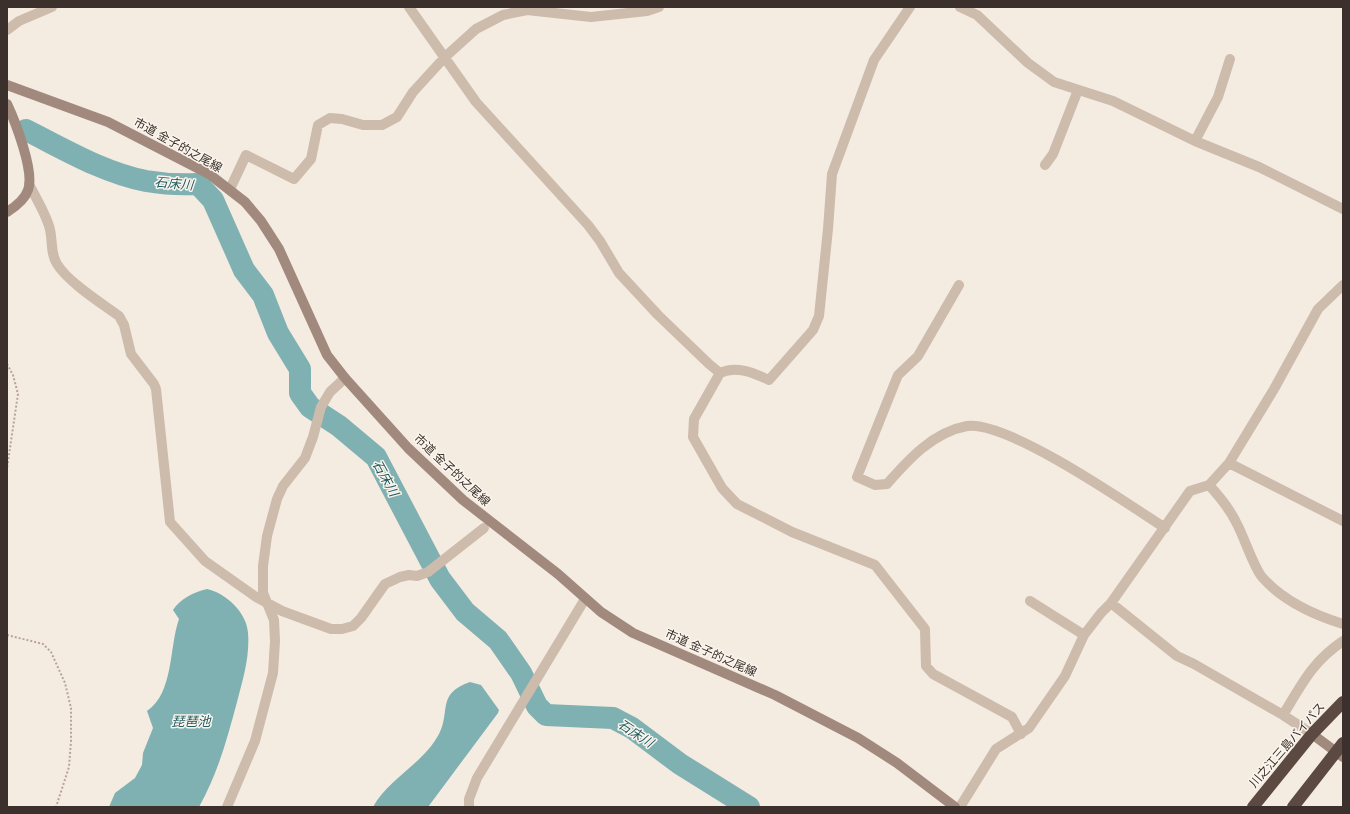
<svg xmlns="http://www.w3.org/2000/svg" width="1350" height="814" viewBox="0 0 1350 814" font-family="Overpass,'Noto Sans JP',sans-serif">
  <rect width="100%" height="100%" fill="#f4ebe1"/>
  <path fill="#7fb0b2" d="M207,589c19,4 40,24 41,44 2,23 -5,46 -11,69 -10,37 -19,71 -38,105h-90l6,-14 20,-15 7,-13 1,-12 10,-25 -6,-17c27,-18 22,-64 32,-92l-6,-9c7,-11 21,-18 34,-21z
    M470,682l11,3 18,25 -1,3 -70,94h-55c16,-29 50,-43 66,-73 12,-23 -3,-40 31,-52z"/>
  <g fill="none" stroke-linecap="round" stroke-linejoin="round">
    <path stroke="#7fb0b2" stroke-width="22" d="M26,130c38,19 78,43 120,51 18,3 35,4 52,3l15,16 31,70 19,25 15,38 22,36v24l10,14 29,19 37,31 64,122 25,33 33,28 23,33 16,33 9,9 67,3 19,10 48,36 69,43"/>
    <path stroke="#b9a596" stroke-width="2" stroke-dasharray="2 2" stroke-linecap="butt" d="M7,364l6,11 5,19 -11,74
      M7,635l36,9 8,8 14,31 6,25v33l-2,26 -13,40"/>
    <path stroke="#cdbbac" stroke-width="10" d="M409,7l67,95 112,123 12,16 19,32 39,42 51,49 11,9
      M910,7l-36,53 -42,114 -4,55 -9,87 -6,14 -44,50c-15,-7 -33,-15 -49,-7l-26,46 -1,18 29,51 15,16 55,28 83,33 50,64 1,37 7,8 79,43 9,17
      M960,7l17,8 51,48 26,19 59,19 82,40 64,26 84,42
      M7,30l12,-9 33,-14
      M1195,141l23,-44 12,-38
      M1045,165l8,-11 25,-64
      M29,184c6,12 14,25 19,39 6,14 1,28 9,41 11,18 44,39 62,52l5,9 7,29 23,30 2,5 14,133 35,39 51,36 26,14 49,18h11l11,-3 8,-8 24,-34 15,-7 9,-2 8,1 11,-4 56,-44
      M230,189l16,-34 48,24 17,-20 7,-34 12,-7 12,1 21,6h19l15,-8 16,-25 32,-35 31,-28 27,-14 24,-5 64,7 56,-6 12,-4
      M959,285l-41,71 -20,19 -41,102 18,8 12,-1c21,-24 46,-52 80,-58 40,-6 161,78 198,102
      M1229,463l114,58
      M1209,485c11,12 21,24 28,39 7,13 17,44 25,53 20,23 52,38 81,47
      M1030,601l54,34
      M1111,603l66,53 17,8 89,51 29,19
      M1283,715c19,-31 29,-53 60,-74
      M227,807l28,-66 18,-68 2,-32 -1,-21 -11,-27v-27l4,-30 10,-37 6,-13 22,-28 8,-21 8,-30 9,-15 15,-14
      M469,807v-8l8,-21 108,-179
      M960,807l36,-58 33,-21 36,-52 19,-41 17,-22 10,-10 79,-112 19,-6 20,-22 45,-74 44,-80 25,-24"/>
    <path stroke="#a18a7d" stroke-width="10" d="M7,85l101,37 101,52 36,28 16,19 18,28 48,106 18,23 63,70 55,52 95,74 43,38 32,21 142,62 83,43 39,25 58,44
      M7,104c8,17 28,68 21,86 -3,9 -13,17 -21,22
      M1312,734l31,23"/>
    <path stroke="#5c4a42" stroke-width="12" d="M1253,807l59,-73 31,-32
      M1293,807l50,-64"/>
  </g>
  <g text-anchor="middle" stroke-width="3" stroke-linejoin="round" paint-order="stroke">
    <g font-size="12" fill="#3b302b" stroke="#fbf5ee">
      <text transform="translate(178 145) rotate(29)" y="4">市道 金子的之尾線</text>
      <text transform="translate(452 470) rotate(43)" y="4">市道 金子的之尾線</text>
      <text transform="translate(711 653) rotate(24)" y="4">市道 金子的之尾線</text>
      <text transform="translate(1287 745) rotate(-49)" y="4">川之江三島バイパス</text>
    </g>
    <g font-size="13" font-style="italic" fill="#1f5a5e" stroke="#fbf5ee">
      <text transform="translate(174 183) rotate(5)" y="5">石床川</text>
      <text transform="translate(386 478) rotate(61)" y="5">石床川</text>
      <text x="191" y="726">琵琶池</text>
      <text transform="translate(636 733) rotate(33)" y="5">石床川</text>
    </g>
  </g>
  <rect width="1350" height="814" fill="none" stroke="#3b302b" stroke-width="16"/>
</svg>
